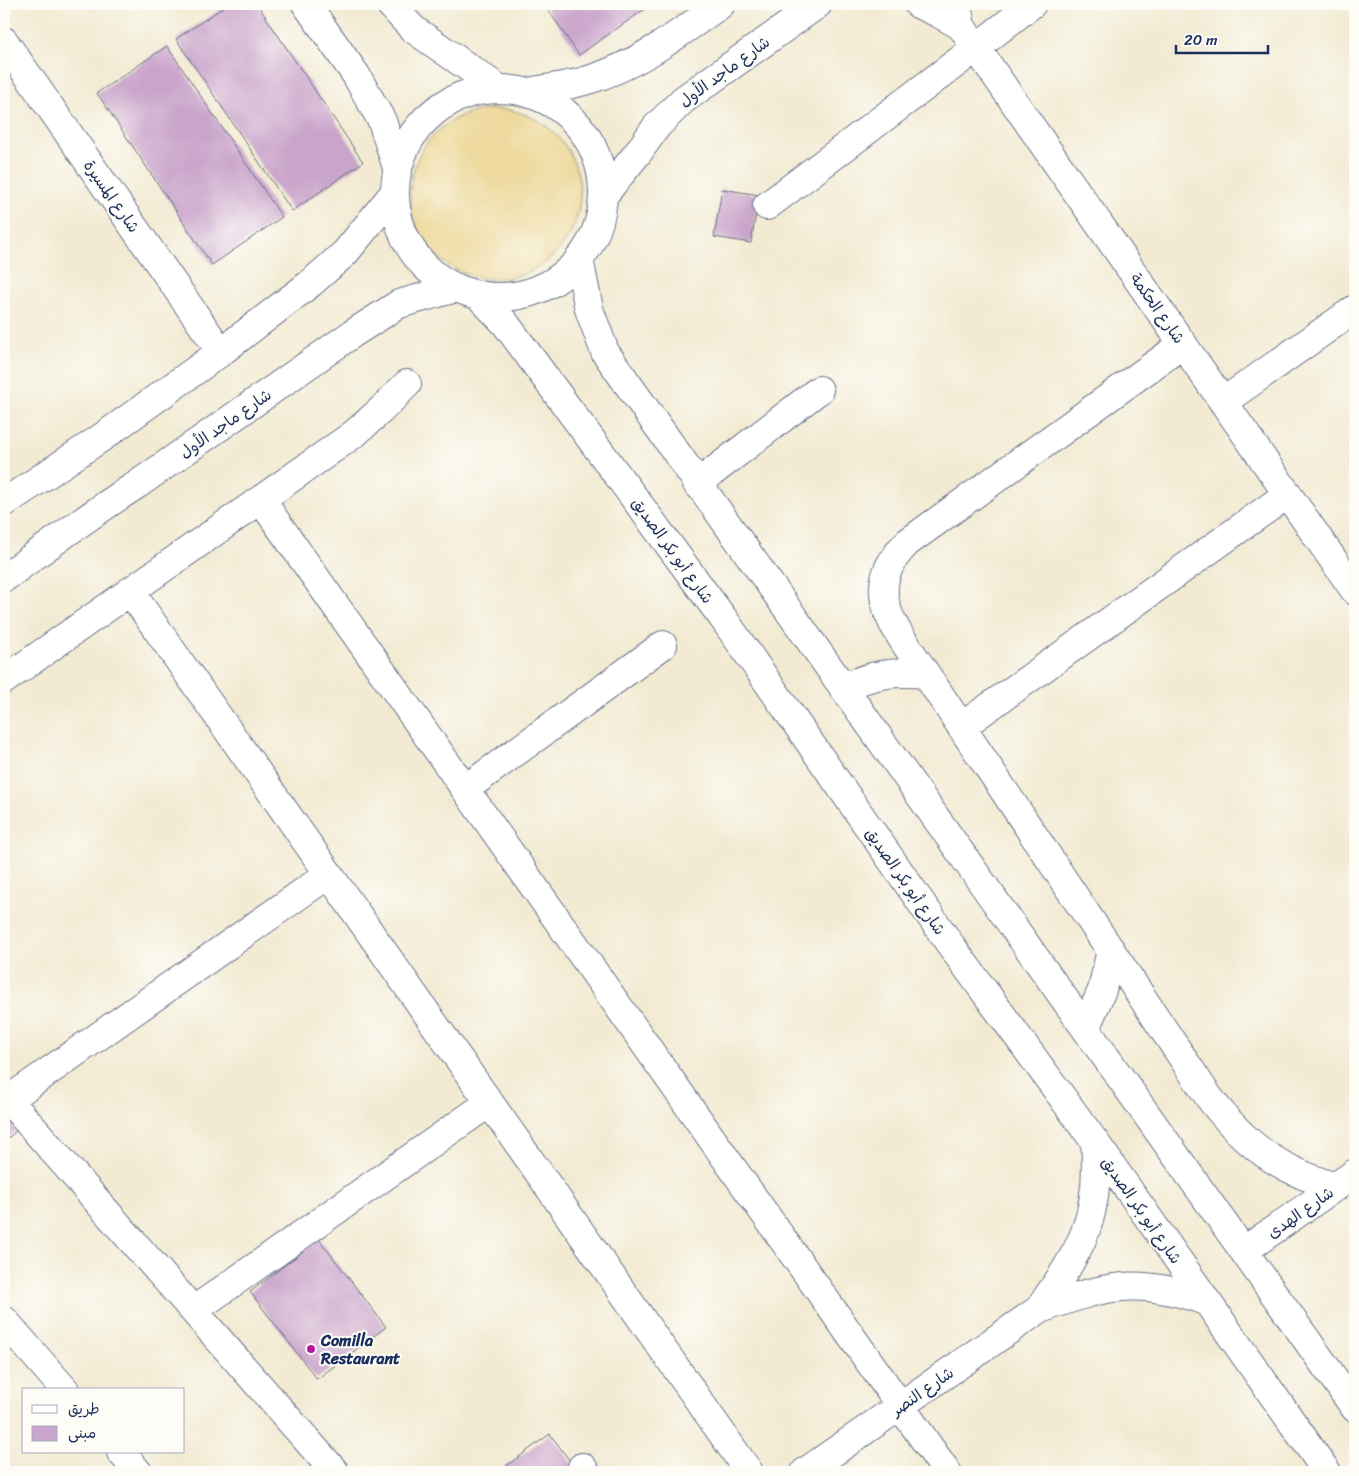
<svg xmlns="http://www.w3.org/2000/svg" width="1359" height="1476" viewBox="0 0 1359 1476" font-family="Sriracha,'Playpen Sans Arabic',sans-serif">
  <rect width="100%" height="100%" fill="#fdfcf7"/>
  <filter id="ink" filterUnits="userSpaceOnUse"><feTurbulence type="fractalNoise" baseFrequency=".02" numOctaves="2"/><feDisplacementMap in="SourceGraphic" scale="10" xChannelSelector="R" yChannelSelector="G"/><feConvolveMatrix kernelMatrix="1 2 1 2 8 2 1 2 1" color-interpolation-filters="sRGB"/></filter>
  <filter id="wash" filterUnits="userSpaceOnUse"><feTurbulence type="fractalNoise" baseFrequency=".0096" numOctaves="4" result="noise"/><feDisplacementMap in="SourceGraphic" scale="20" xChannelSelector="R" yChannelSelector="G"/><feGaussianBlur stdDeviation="1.12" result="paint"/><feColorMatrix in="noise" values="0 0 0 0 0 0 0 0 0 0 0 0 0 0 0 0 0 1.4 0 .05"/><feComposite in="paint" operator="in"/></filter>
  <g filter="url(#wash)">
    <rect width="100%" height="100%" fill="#f2ead2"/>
    <path fill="#eeda9e" stroke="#84847e" d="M410 194a85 85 0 1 1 170 0a85 85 0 1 1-170 0Z"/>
    <g id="blocks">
      <path fill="#caa5cb" d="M228,4h29l106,158 -71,49 -116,-172z
        M544,4h108l-73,51z
        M167,46l115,171 -70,48 -115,-172z
        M722,189l37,6 -8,48 -37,-6z
        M4,1113l14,16 -14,13z
        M319,1239l67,88 -69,52 -67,-87z
        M550,1434l28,38h-80z"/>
    </g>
  </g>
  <g filter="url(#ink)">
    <use href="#blocks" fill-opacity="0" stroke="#667087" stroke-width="1"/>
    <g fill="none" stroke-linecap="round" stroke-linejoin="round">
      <defs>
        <path id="minor" d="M306,4l50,71 26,46 15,47
          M390,4l23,25 85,59
          M918,4l20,9 23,13
          M957,4l4,22 394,565
          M4,41l217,311
          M395 193a104 104 0 1 1 208 0a104 104 0 1 1-208 0Z
          M528,92c20,-4 41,-6 60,-12 50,-15 91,-46 133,-76
          M603,196l34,-42 20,-28 26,-26 135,-96
          M767,206l209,-158 56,-44
          M579,259l10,50 16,43 750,1056
          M479,296l26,27 218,295 229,329 143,195 232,330
          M1183,344l-275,198c-50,48 -12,87 18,132l282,422c37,49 69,73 128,91
          M1223,402l132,-93
          M697,484l122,-94
          M261,500l686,972
          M4,503l97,-65 120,-86 90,-69 34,-30 49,-60
          M4,578c44,-32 88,-65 134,-94l214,-150 47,-30 57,-16
          M130,591l619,881
          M4,680l350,-246 27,-24 26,-26
          M843,688c29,-14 50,-17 83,-14
          M961,727l327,-233
          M465,789l198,-144
          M1086,1027l16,-37 9,-40
          M4,1095l331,377
          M8,1100l321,-226
          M1245,1250l110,-77
          M194,1310l295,-207
          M1038,1310c43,-60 63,-91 57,-168
          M4,1320l61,70
          M121,1452l17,20
          M582,1467l4,5
          M805,1472l233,-162c66,-24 99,-34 167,-9"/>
      </defs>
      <use href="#minor" stroke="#667087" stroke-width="30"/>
      <use href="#minor" stroke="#fff" stroke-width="28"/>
    </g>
  </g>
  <circle fill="#b5179e" stroke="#fdfcf7" stroke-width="2" cx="311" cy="1349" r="5"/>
  <g text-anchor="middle" stroke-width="4" stroke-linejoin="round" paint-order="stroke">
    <g font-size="16" fill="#1b2f5e" stroke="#fdfcf7">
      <text transform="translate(724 71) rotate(-36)" y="6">شارع ماجد الأول</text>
      <text transform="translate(112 196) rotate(55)" y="6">شارع المسيرة</text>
      <text transform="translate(1158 308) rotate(55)" y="6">شارع الحكمة</text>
      <text transform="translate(225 423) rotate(-35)" y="6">شارع ماجد الأول</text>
      <text transform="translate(673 550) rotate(54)" y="6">شارع أبو بكر الصديق</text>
      <text transform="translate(906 881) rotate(55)" y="6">شارع أبو بكر الصديق</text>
      <text transform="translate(1142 1210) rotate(55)" y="6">شارع أبو بكر الصديق</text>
      <text transform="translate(1300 1212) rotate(-35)" y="6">شارع الهدى</text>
      <text transform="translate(922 1391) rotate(-35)" y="6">شارع النصر</text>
    </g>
    <g font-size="16" font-weight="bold" fill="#1b2f5e" stroke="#fdfcf7" text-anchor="start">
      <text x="321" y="1346">Comilla<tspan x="321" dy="18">Restaurant</tspan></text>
    </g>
  </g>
  <rect width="1359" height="1476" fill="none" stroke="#fdfcf7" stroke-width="20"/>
  <rect x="22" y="1388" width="162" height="65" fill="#fdfcf7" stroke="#a3aaba"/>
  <rect x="32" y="1405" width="25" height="8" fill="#ffffff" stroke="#a3aaba"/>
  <text x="68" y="1414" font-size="15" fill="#1b2f5e">طريق</text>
  <rect x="32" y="1426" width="25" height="15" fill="#caa5cb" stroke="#a3aaba"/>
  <text x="68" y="1438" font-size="15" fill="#1b2f5e">مبنى</text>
  <path d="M1176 45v8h92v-8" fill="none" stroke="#1b2f5e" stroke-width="2.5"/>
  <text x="1184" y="45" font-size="15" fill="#1b2f5e" stroke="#fdfcf7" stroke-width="4" paint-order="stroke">20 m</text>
</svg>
